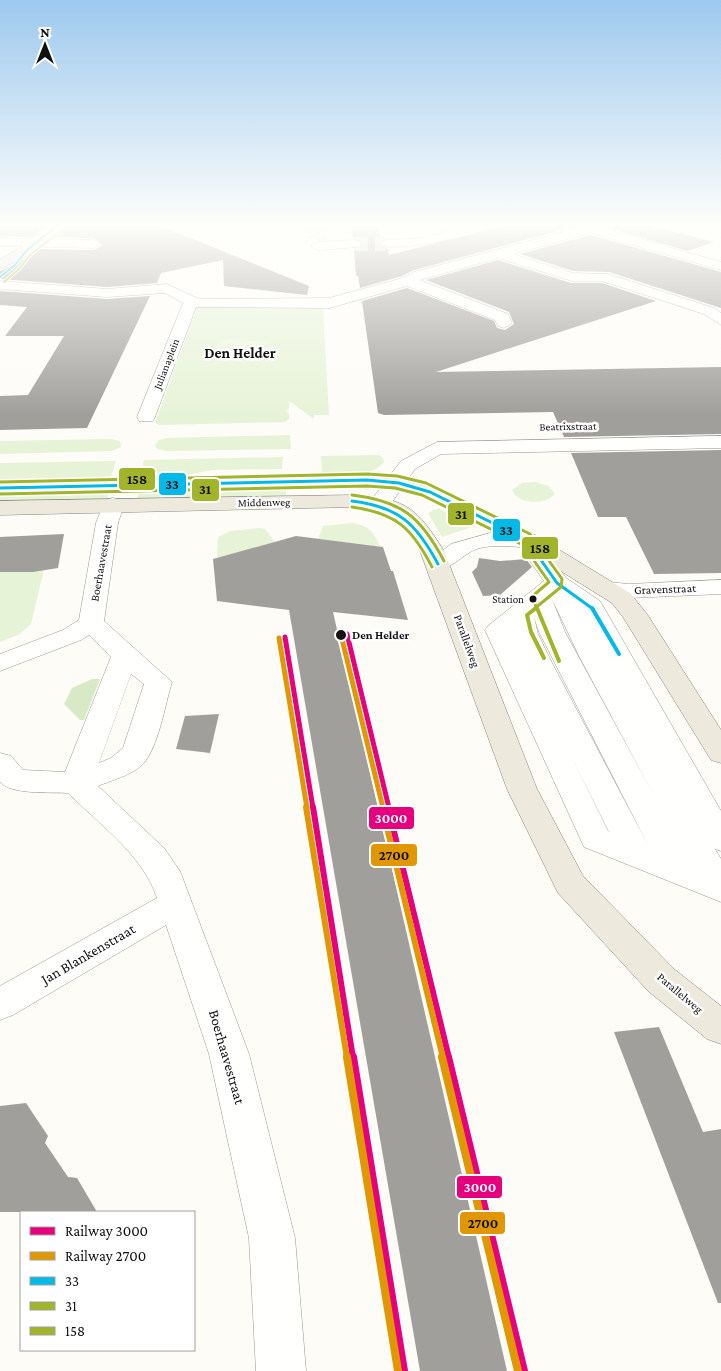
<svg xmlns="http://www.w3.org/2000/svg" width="721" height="1371" viewBox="0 0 721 1371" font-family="'Crimson Pro',serif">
  <rect width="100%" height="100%" fill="#fdfcf7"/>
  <path fill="#e7f3d7" d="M284,223h42l1,20 -23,-7 9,-2z
    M197,307h120l6,2 6,106h-15v4l-25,-18v8l-3,2 3,3v5l-4,3 -125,3 -5,-2z
    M290,435l1,14 -124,2 -10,-2 -2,-4 4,-5 9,-2z
    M111,439l9,2 1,6 -9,4 -112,3v-13z
    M379,455l4,3 1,4c-14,17 -42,13 -62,13l-1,-19z
    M283,457l-1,12 -70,1 -40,8 -32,1 4,-19z
    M116,461l-6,18 -110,3v-19z
    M535,482l13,4 6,6v3c-10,10 -36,10 -42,-5l10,-7z
    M286,488v8l-149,3 2,-8z
    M109,491l-2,9 -107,2v-8z
    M438,508l32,17 2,2 -30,10 -14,-24z
    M352,523c17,2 21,9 28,23l-62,-7 5,-13z
    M260,528l5,1 10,13 -58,16 1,-21 12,-6z
    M44,569l-13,55 -11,10 -20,8v-71z"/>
  <path fill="#d8eac5" d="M92,679h8l-16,41h-4l-16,-16 8,-16z"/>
  <path fill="#f0f6e1" d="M230,339l44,4 -58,4 6,-6z"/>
  <path fill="#a19f9c" d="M0,223h49l-17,14 -32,-1z
    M69,223h84l156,63 -2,9 -83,-9 -1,-26 -62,13 -4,10 -50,4 -107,-8v-8l33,-16 7,-6 54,1 9,-5 -9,-7 -41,-1z
    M351,223h26l4,16h4l-8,6 11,4 1,6 126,-32h73l-174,47 -12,6 -42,12 -2,-12h-2l-2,-27 7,-1 2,-5 -4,-4 -6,-1z
    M621,223h20l73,19 -26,9 -77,-22z
    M591,235l130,37v36l-112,-36 -36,-1 -53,-17z
    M498,260l73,23h31l54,18 -220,71 285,-5v67l-157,3 -11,-25 -169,3 -6,-2 -16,-112 45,-13 87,33 3,7 8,2 9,-6 -5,-12 -83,-32z
    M0,291l107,8 43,-3 -63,132 -87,2v-34l28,-1 36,-59h-59l22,-29 -27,-2z
    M721,450v123l-67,1 -28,-57h-28l-27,-64z
    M64,534l-6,34 -25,4h-33v-35z
    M296,536l87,11 8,24h2l15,49 -75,-8 174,759h-87l-131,-761 -72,-9 -4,-42z
    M479,558l21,3 26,-2 6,8 -32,28 -17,1 -11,-24 5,-5z
    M219,714l-9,39 -34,-4 9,-33z
    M659,1027l44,105 18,-3v174h-3l-104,-271z
    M26,1103l22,33 -3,7 23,34 9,1 20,34h-97v-106z"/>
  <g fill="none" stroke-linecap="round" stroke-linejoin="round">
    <path stroke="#dad9d4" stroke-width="14" stroke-dasharray="14 7" stroke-linecap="butt" d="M354,244h32"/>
    <defs>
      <path id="minor" d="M478,223h23c-11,10 -112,32 -122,21l7,-4 35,-2z
        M597,223h22l-14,6 116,33v8l-130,-37 -78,21 60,19 35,1 106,34 7,5v12l-17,-11 -102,-33h-30l-74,-23 -78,22 88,34 4,9 -8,5 -6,-2 -3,-6 -88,-34 -77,22 -134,-1 -41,110 -2,4h-14l-2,-4 46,-114 -18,-10 -58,4 -107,-8v-8l107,8 60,-5 30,14 8,1 124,-1 74,-20 11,-6z
        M0,238l94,2 7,4 -7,4 -94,-2z
        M354,240l5,1 2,3 -2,3 -41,3 -7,-4 7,-4z
        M721,436v12l-280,6 -26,15 -27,39 -8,1 -8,-1 -3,-5 32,-42 36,-19z
        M113,498l8,2 3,5 -6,18 -14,98 68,61c-7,22 -14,69 -31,84 -12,10 -29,14 -43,20l66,62 16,23 69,183 46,184 11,133h-50l-7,-133 -40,-184 -43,-129 -153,90 -13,5v-34l157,-88c-14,-43 -58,-74 -89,-105 -17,-1 -57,2 -68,-11v-29l11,3 12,14 42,2 46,-115 -22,-22 -8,5 -81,31v-17l63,-24 16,-10 17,-97 9,-23zM131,674l13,10 -21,64 -12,10 -12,5z
        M490,533l45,2 31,43 34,23 3,5 118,205v40l-6,-2 6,10v43l-137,-55 -99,-217 4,-5 55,-44 -24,-34c-13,-1 -27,-2 -40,1 -19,5 -30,26 -50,21l-4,-5 25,-20zM552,599l27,57 78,145 -92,-169zM534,617l5,15 110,215 -98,-186 -13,-27zM572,758l37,74 -1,-1z
        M721,580v14l-93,4 -28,-4 -3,-5 3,-5 9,-2 19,2z"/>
      <path id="major" d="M53,223h14l-35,30 -32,16v-10l22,-12z
        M367,474l29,2 35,9 104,50 95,58 17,21 74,116v33l-10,-3 -88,-143 -11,-14 -93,-58 -102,-52 -21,-5 -29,-2 -367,8v-12z
        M354,495c52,3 63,13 90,56l93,238 46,87 91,93 47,37v38l-14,-5 -59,-48 -90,-98 -51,-104 -87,-238c-17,-31 -30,-41 -66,-44l-354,8v-14z"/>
    </defs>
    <use href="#minor" stroke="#979795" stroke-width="1"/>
    <use href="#major" stroke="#858482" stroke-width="1"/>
    <use href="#minor" fill="#fffffe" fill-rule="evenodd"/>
    <use href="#major" fill="#ede9dc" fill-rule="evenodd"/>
    <defs>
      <path id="bus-1-far2" d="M0,277l15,-12 12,-15 33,-27"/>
      <path id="bus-1-far1" d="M0,488l367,-8 32,3 31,9 97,48 30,43 36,26
        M352,501c47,6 64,22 86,63"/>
      <path id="bus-1" d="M592,608l27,46"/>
      <path id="bus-2-far2" d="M4,282l15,-13 12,-15 34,-26"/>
      <path id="bus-2-far1" d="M0,494l367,-8 28,2 27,7 101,50 26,37 -14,12 -2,5 4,10
        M352,507c44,6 60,21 80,60"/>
      <path id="bus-2" d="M537,608l22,53"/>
      <path id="bus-3-far1" d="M0,482l367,-8 30,2 29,7 104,51 32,45 -1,8 -27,22
        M352,495c50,6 69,22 92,66"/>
      <path id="bus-3" d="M536,608l-9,7 4,17 13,26"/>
    </defs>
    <use href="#bus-1-far2" stroke="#fff" stroke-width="4"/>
    <use href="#bus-1-far1" stroke="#fff" stroke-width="6"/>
    <use href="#bus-1" stroke="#fff" stroke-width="8"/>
    <use href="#bus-2-far2" stroke="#fff" stroke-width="4"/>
    <use href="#bus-2-far1" stroke="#fff" stroke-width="6"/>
    <use href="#bus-2" stroke="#fff" stroke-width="8"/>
    <use href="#bus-3-far1" stroke="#fff" stroke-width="6"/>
    <use href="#bus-3" stroke="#fff" stroke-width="8"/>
    <use href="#bus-1-far2" stroke="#02b9e7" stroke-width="2"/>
    <use href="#bus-1-far1" stroke="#02b9e7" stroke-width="3"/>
    <use href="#bus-1" stroke="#02b9e7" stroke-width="4"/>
    <use href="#bus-2-far2" stroke="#a1b42a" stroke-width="2"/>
    <use href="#bus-2-far1" stroke="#a1b42a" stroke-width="3"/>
    <use href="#bus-2" stroke="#a1b42a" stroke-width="4"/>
    <use href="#bus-3-far1" stroke="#a1b42a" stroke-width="3"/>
    <use href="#bus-3" stroke="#a1b42a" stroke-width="4"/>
    <defs>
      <path id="rail-1-far2" d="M347,634l42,174
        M285,637l28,171"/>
      <path id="rail-1-far1" d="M313,807l40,251
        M388,807l61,251"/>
      <path id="rail-1" d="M353,1057l51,314
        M448,1057l76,314"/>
      <path id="rail-2-far2" d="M341,635l42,173
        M279,638l28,170"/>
      <path id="rail-2-far1" d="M306,807l41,251
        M382,807l61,251"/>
      <path id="rail-2" d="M347,1057l51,314
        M442,1057l76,314"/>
    </defs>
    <use href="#rail-1-far2" stroke="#fff" stroke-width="9"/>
    <use href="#rail-1-far1" stroke="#fff" stroke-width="10"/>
    <use href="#rail-1" stroke="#fff" stroke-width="12"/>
    <use href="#rail-2-far2" stroke="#fff" stroke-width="9"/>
    <use href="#rail-2-far1" stroke="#fff" stroke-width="10"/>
    <use href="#rail-2" stroke="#fff" stroke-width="12"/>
    <use href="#rail-1-far2" stroke="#e5007d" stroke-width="5"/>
    <use href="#rail-1-far1" stroke="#e5007d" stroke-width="6"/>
    <use href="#rail-1" stroke="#e5007d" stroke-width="8"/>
    <use href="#rail-2-far2" stroke="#e09702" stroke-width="5"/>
    <use href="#rail-2-far1" stroke="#e09702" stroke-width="6"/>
    <use href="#rail-2" stroke="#e09702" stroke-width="8"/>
  </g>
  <linearGradient id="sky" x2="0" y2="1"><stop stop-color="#9dc9ee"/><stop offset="0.54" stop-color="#fefefb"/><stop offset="1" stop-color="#fefefb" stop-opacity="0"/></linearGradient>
  <rect width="721" height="415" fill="url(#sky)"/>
  <g fill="#111" stroke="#fff" stroke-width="2">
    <circle cx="533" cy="599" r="4.5"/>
    <circle cx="341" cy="635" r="6"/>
  </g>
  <g text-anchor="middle" stroke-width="5" stroke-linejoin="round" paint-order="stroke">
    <g font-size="11" fill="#111" stroke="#fff">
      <text transform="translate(166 364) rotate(-69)" y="4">Julianaplein</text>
      <text transform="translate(568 426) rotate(-1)" y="4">Beatrixstraat</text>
      <text transform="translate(264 502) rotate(-1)" y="4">Middenweg</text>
    </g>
    <g font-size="11" fill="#111" stroke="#fff" text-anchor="end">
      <text x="524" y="603">Station</text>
    </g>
    <g font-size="12" fill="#111" stroke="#fff">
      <text transform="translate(101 563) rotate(-80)" y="4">Boerhaavestraat</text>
      <text transform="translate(665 589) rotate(-2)" y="4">Gravenstraat</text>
      <text transform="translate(467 641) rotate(70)" y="4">Parallelweg</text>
      <text transform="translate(680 993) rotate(40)" y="4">Parallelweg</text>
    </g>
    <g font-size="12" font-weight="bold" fill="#111" stroke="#fff" text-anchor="start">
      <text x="352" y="639">Den Helder</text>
    </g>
    <g font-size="15" font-weight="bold" fill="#111" stroke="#fff">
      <text x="240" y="358">Den Helder</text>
    </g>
    <g font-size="15" fill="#111" stroke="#fff">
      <text transform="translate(88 954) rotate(-30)" y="5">Jan Blankenstraat</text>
      <text transform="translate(227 1057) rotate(74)" y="5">Boerhaavestraat</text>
    </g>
  </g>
  <g stroke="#fff" stroke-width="2">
    <rect x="118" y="467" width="38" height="24" rx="5" fill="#a1b42a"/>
    <rect x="158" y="472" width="29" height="24" rx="5" fill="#02b9e7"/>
    <rect x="191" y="478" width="29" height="24" rx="5" fill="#a1b42a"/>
    <rect x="447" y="502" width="28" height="24" rx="5" fill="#a1b42a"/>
    <rect x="492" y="518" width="29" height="24" rx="5" fill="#02b9e7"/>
    <rect x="521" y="536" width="38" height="24" rx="5" fill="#a1b42a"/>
    <rect x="368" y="806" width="47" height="24" rx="5" fill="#e5007d"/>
    <rect x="370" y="843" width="48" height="24" rx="5" fill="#e09702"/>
    <rect x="456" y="1175" width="47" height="24" rx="5" fill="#e5007d"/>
    <rect x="459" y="1211" width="47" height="24" rx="5" fill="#e09702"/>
  </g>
  <g font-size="14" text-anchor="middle" font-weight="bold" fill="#fff">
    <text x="391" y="823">3000</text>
    <text x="480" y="1192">3000</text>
  </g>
  <g font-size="14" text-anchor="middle" font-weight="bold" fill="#111">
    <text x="137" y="484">158</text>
    <text x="172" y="489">33</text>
    <text x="205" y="494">31</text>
    <text x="461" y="519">31</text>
    <text x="506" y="535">33</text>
    <text x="540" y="553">158</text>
    <text x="394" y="860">2700</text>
    <text x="483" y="1228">2700</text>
  </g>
  <rect x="20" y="1211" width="175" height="140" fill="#ffffff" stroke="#a0a0a0"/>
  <rect x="30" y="1227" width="25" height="8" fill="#e5007d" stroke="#a0a0a0"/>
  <text x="65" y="1236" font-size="15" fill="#111111">Railway 3000</text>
  <rect x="30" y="1252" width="25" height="8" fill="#e09702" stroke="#a0a0a0"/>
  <text x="65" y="1261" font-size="15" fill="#111111">Railway 2700</text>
  <rect x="30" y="1277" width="25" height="8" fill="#02b9e7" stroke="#a0a0a0"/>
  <text x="65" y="1286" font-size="15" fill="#111111">33</text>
  <rect x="30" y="1302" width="25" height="8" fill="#a1b42a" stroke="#a0a0a0"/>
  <text x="65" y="1311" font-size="15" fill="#111111">31</text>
  <rect x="30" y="1327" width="25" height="8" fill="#a1b42a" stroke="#a0a0a0"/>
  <text x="65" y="1336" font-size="15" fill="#111111">158</text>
  <g transform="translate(45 45)" stroke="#ffffff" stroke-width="4" paint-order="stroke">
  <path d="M0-4L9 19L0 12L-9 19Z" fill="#111111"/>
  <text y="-8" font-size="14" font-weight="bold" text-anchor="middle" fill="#111111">N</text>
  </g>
</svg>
